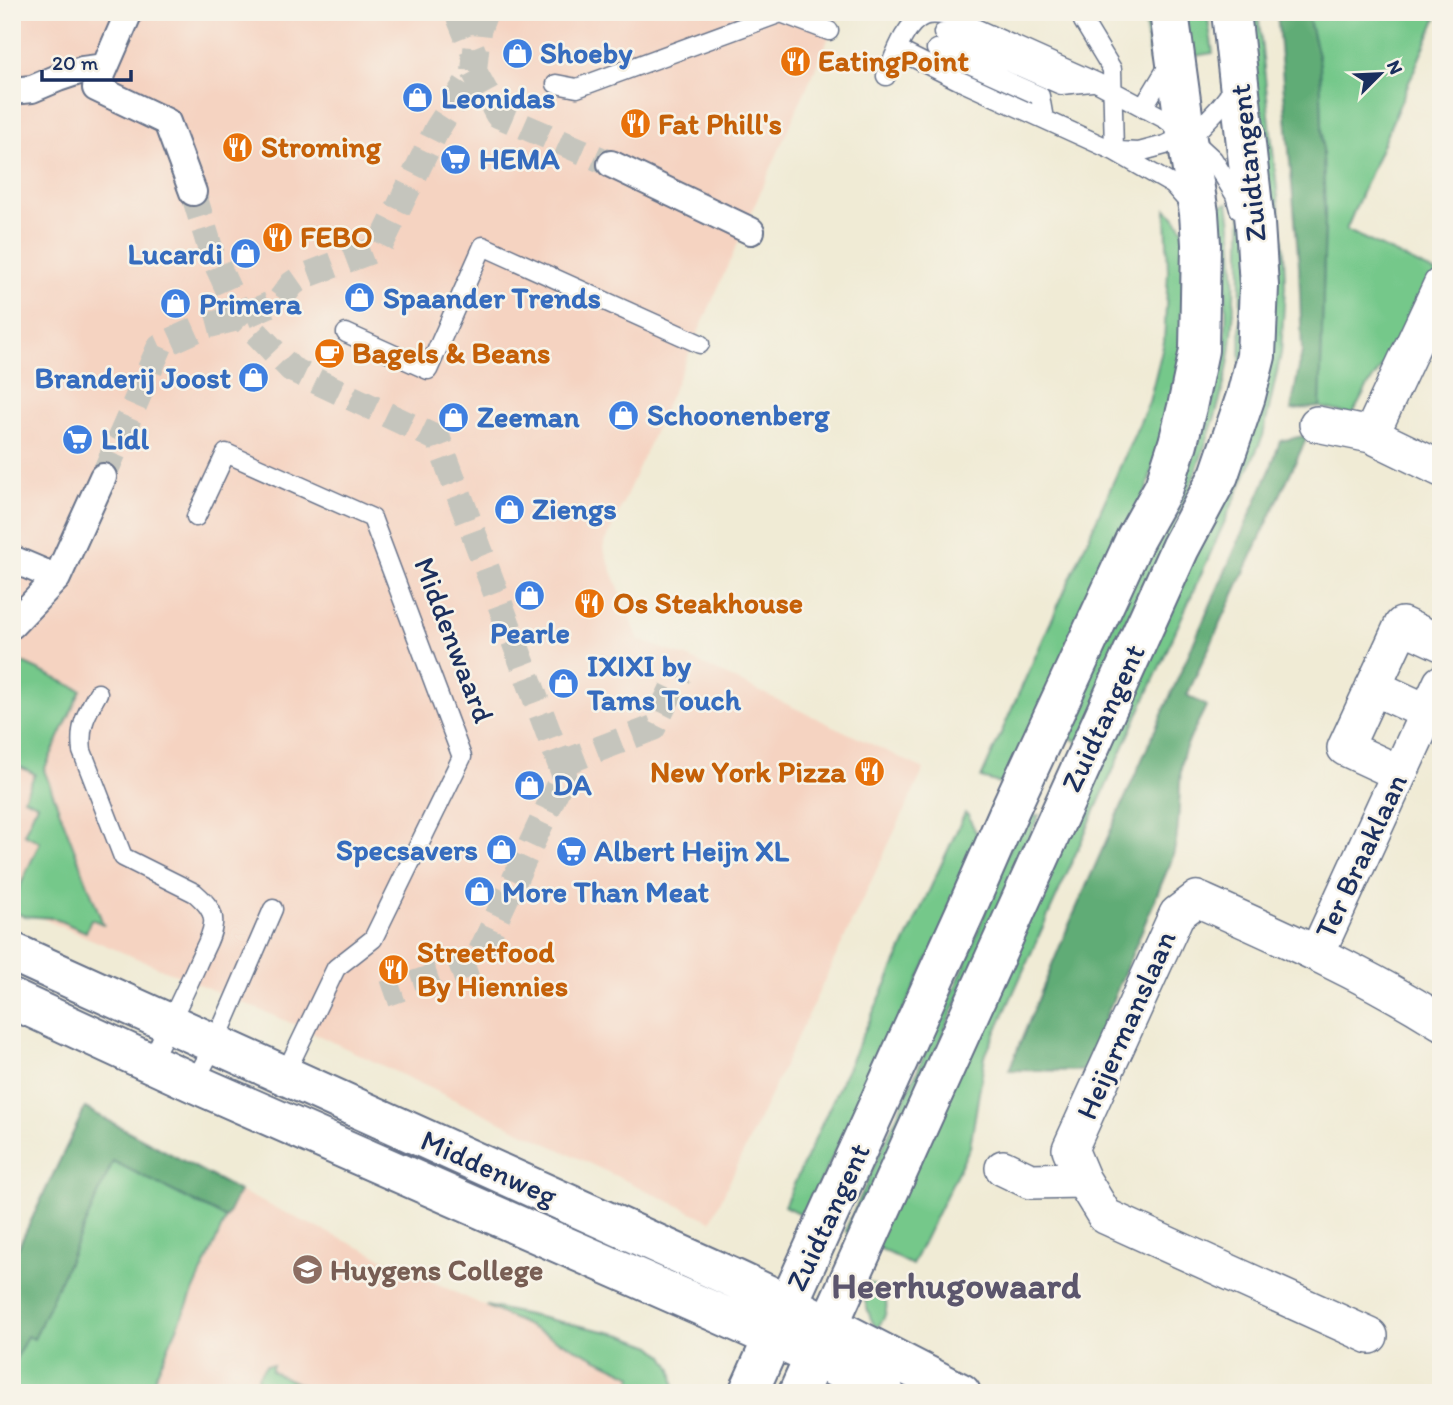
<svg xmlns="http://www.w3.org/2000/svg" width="1453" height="1405" viewBox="0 0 1453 1405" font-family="Itim,sans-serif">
  <rect width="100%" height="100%" fill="#f7f3e8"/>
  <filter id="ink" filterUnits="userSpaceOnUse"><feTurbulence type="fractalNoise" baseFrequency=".0143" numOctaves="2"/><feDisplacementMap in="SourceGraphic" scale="14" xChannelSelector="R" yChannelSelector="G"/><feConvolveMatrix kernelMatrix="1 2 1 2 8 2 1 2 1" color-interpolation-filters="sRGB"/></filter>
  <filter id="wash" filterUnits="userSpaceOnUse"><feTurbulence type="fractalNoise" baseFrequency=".00686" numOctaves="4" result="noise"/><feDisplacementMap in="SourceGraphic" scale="28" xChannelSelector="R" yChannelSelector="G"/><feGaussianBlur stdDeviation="1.57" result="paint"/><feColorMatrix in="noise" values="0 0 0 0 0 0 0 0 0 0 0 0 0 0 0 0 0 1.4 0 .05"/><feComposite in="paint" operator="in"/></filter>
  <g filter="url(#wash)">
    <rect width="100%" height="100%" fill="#f0ebd5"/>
    <path fill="#f5d3c1" d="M12,12h828l-237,536 36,92 50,18 235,111 -213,452 -408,-193 -291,-122z
      M239,1191l395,185 -8,17h-477z"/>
    <path fill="#75c88a" stroke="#487c74" stroke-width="2" d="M1144,12h6l5,42 -3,10 -2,-1z
      M1184,12h23l6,41 -25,4z
      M1242,12h16l26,242 1,33 -4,66 -18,83 -278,620 -15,91 -58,118 -39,-20 367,-796z
      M1307,12h132l-93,218 92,44 -25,50 -45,62 -16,29 -32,-8 5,-190 -5,-152z
      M1228,203c7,44 8,89 4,133 -4,49 -22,97 -39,143 -33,90 -75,177 -113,264l-24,-11 131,-258c17,-44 34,-89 38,-136 2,-13 1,-26 1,-39 1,-31 -1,-62 -13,-91z
      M1166,209l8,7 9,13 5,107 -41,153 -144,295 -22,-6 168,-376 15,-60 4,-70z
      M12,658l69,32 -37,80 59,154 -12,-5 -5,13 -33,-14 -30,-2 -11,-5v-7l28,-62 -16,-8 13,-30 -13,-6 11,-24 -23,-11v-59l5,-9 -5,-3z
      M965,813l3,2 9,20 2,19 -175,362 -20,-10z
      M1039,815l-185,421 -8,-4 1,-5 120,-267 54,-143z
      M113,1161l113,57 -78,175h-136v-26l15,-32 7,3z
      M862,1281c26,4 32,29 14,48 -9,-16 -13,-30 -14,-48z
      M486,1306l137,29 29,11 12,10 8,13 4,24h-50l7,-17z
      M266,1365h7l-2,6 47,22h-60c-1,-17 -2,-15 8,-28z"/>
    <path fill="#60ac76" stroke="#3e6e6a" stroke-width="2" d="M1277,12h30l13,53 5,152 -5,190 -29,3 11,-58 -3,-87z
      M1308,435l-121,260 19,11c-6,14 -22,40 -24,54 -5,35 1,82 -16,113l-83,198 -74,-1 56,-136 205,-464 10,-29z
      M85,1108l154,83 -13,27 -113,-57 -79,178 -7,-3 -15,31v-116l4,1z"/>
  </g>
  <g filter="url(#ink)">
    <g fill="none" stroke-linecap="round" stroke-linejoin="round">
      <path stroke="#c5c5bd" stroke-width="26" stroke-dasharray="26 13" stroke-linecap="butt" d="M457,12l18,44
        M474,71l24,44 113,49
        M193,192l19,62 29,63 50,52 147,70 126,335 -88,188 -91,32
        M103,477l57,-131 42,-19 39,-10 39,-17 12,-16 10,-7 77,-29 58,-119 37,-58 4,-40 7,-19
        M560,764l93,-36 26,-53"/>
      <defs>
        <path id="service" d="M1082,12l1,9 29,48 2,82
          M943,33l118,52 31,-3
          M936,49l104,47 4,23
          M898,50l62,31 154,70 59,34 16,18
          M886,76c8,-18 18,-52 38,-60 7,-3 15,-1 22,-1l150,67 69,37 22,16 26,24 22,36 4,14
          M556,84l21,4 204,-75 48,18
          M1145,109l2,-8 23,-38
          M1118,151l21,1 26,-7 35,-17 17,-18 20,-25
          M346,333l82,37 55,-124 217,98
          M196,517l30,-64 146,65 90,239 -89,182 -37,29 -52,108
          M98,693c-12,21 -19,33 -16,58l41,106 72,36c9,8 20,18 18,31 -1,14 -11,28 -16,41 -15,33 -31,66 -47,98
          M194,1083l21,-40 58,-134"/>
        <path id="pedestrian" d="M129,12l-33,76 71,34 26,70
          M12,91l20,-2 26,-11 24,-8 23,-3
          M611,164l140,67
          M12,559l45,19
          M12,625l45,-47 46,-101"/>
        <path id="minor" d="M1317,424l54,11 70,34
          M1371,435l70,-150
          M1373,687l54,25
          M1399,773l-54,-25 57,-123 39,18
          M1317,953l124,-270
          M1003,1168l27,13 53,-1
          M1370,1336l-265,-120 -22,-36 -13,-31 107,-235 20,-15c83,37 167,74 244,123"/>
        <path id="tertiary" d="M12,952l725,328 51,24 173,89
          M12,999l182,84 528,232 93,42 70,36"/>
        <path id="secondary" d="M748,1393l219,-485 44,-101 124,-268 29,-52 14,-44 9,-36 12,-57 2,-106 -2,-31 -16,-98 -14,-103
          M798,1393l382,-845 39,-73 27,-79 10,-40 3,-70 -4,-62 -24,-212"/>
      </defs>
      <use href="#service" stroke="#667188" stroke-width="21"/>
      <use href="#pedestrian" stroke="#667188" stroke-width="30"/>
      <use href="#minor" stroke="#667188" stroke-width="38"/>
      <use href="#tertiary" stroke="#667188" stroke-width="42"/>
      <use href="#secondary" stroke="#667188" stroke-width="42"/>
      <use href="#service" stroke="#fff" stroke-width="18"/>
      <use href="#pedestrian" stroke="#fff" stroke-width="26"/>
      <use href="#minor" stroke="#fff" stroke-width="35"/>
      <use href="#tertiary" stroke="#fff" stroke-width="38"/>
      <use href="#secondary" stroke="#fff" stroke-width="38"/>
    </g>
  </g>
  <defs>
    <symbol id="shop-disc" viewBox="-11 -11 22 22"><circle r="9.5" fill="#3f7fe0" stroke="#f7f3e8"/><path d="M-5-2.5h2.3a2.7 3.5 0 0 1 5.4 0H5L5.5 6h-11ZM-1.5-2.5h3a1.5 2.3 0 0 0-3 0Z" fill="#fff"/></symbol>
    <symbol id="restaurant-disc" viewBox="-11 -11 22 22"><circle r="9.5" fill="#e8710a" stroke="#f7f3e8"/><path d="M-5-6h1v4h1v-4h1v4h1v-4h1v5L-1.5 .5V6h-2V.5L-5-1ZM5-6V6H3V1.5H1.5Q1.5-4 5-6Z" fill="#fff"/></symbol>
    <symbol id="supermarket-disc" viewBox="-11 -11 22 22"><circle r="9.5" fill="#3f7fe0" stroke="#f7f3e8"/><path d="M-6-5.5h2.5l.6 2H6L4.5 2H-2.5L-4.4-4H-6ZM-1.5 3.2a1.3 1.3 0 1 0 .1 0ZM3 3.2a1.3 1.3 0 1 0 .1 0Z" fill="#fff"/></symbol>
    <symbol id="cafe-disc" viewBox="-11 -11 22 22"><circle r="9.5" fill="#e8710a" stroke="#f7f3e8"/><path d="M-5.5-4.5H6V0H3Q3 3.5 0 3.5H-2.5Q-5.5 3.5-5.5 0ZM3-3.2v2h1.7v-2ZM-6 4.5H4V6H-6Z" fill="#fff"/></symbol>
    <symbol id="school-disc" viewBox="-11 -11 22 22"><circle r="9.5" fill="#8d6e63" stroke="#f7f3e8"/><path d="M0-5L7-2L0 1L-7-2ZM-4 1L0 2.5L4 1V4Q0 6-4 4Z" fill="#fff"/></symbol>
  </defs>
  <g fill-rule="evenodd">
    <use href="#shop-disc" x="500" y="36" width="35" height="35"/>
    <use href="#restaurant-disc" x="778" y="44" width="35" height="35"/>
    <use href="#shop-disc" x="400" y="80" width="35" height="35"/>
    <use href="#restaurant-disc" x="618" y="106" width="35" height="35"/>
    <use href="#restaurant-disc" x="220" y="130" width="35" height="35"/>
    <use href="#supermarket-disc" x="438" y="142" width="35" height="35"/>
    <use href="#restaurant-disc" x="260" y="220" width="35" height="35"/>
    <use href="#shop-disc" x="228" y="236" width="35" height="35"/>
    <use href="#shop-disc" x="342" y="280" width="35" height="35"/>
    <use href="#shop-disc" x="158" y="286" width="35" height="35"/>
    <use href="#cafe-disc" x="312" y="336" width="35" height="35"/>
    <use href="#shop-disc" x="236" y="360" width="35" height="35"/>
    <use href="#shop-disc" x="606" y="398" width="35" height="35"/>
    <use href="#shop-disc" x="436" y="400" width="35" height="35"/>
    <use href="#supermarket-disc" x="60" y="422" width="35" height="35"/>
    <use href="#shop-disc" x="492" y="492" width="35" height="35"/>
    <use href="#shop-disc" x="512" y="578" width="35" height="35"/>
    <use href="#restaurant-disc" x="572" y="586" width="35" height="35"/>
    <use href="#shop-disc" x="546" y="666" width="35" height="35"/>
    <use href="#restaurant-disc" x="852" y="754" width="35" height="35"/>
    <use href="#shop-disc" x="512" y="768" width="35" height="35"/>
    <use href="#shop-disc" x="484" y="832" width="35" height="35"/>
    <use href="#supermarket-disc" x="554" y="834" width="35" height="35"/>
    <use href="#shop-disc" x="462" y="874" width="35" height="35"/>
    <use href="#restaurant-disc" x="376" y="952" width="35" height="35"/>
    <use href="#school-disc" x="290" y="1252" width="35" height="35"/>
  </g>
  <g text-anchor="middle" stroke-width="5" stroke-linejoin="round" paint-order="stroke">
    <g font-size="30" font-weight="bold" fill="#366cbe" stroke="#f7f3e8" text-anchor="start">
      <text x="540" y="63">Shoeby</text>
      <text x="441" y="108">Leonidas</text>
      <text x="479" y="169">HEMA</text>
      <text x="223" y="264" text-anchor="end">Lucardi</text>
      <text x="383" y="308">Spaander Trends</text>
      <text x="199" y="314">Primera</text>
      <text x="231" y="388" text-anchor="end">Branderij Joost</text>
      <text x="647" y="425">Schoonenberg</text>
      <text x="477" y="427">Zeeman</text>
      <text x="101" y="449">Lidl</text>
      <text x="532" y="519">Ziengs</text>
      <text x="530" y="643" text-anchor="middle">Pearle</text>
      <text x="587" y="676">IXIXI by<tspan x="587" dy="34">Tams Touch</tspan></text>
      <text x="553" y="795">DA</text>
      <text x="478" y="860" text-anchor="end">Specsavers</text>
      <text x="594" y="861">Albert Heijn XL</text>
      <text x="502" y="902">More Than Meat</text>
    </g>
    <g font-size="30" font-weight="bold" fill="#c56008" stroke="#f7f3e8" text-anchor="start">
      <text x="818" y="71">EatingPoint</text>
      <text x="658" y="134">Fat Phill's</text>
      <text x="261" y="157">Stroming</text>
      <text x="300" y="247">FEBO</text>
      <text x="352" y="363">Bagels &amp; Beans</text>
      <text x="613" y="613">Os Steakhouse</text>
      <text x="846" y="782" text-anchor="end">New York Pizza</text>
      <text x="417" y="962">Streetfood<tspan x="417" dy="34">By Hiennies</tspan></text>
    </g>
    <g font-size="30" fill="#1b2f5e" stroke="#f7f3e8">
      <text transform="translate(1248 163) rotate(-96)" y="10">Zuidtangent</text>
      <text transform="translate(454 640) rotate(69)" y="10">Middenwaard</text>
      <text transform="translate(1103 718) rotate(-65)" y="10">Zuidtangent</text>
      <text transform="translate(1361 856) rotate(-65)" y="10">Ter Braaklaan</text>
      <text transform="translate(1126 1025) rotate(-66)" y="10">Heijermanslaan</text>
      <text transform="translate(489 1168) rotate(24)" y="10">Middenweg</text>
      <text transform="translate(828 1217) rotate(-65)" y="10">Zuidtangent</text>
    </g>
    <g font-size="30" font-weight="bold" fill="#785e54" stroke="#f7f3e8" text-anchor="start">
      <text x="330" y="1280">Huygens College</text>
    </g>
    <g font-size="37" font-weight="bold" fill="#5c566d" stroke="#f7f3e8">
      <text x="956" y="1298">Heerhugowaard</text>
    </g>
  </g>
  <rect width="1453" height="1405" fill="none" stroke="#f7f3e8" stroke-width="42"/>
  <g transform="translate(1380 74) rotate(66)" stroke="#f7f3e8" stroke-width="5" paint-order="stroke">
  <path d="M0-5L12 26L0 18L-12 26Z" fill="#1b2f5e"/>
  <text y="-10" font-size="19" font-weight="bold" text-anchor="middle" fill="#1b2f5e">N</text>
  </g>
  <path d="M42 70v10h89v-10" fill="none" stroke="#1b2f5e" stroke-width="3.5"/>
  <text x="52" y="70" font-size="21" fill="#1b2f5e" stroke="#f7f3e8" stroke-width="5" paint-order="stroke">20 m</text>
</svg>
